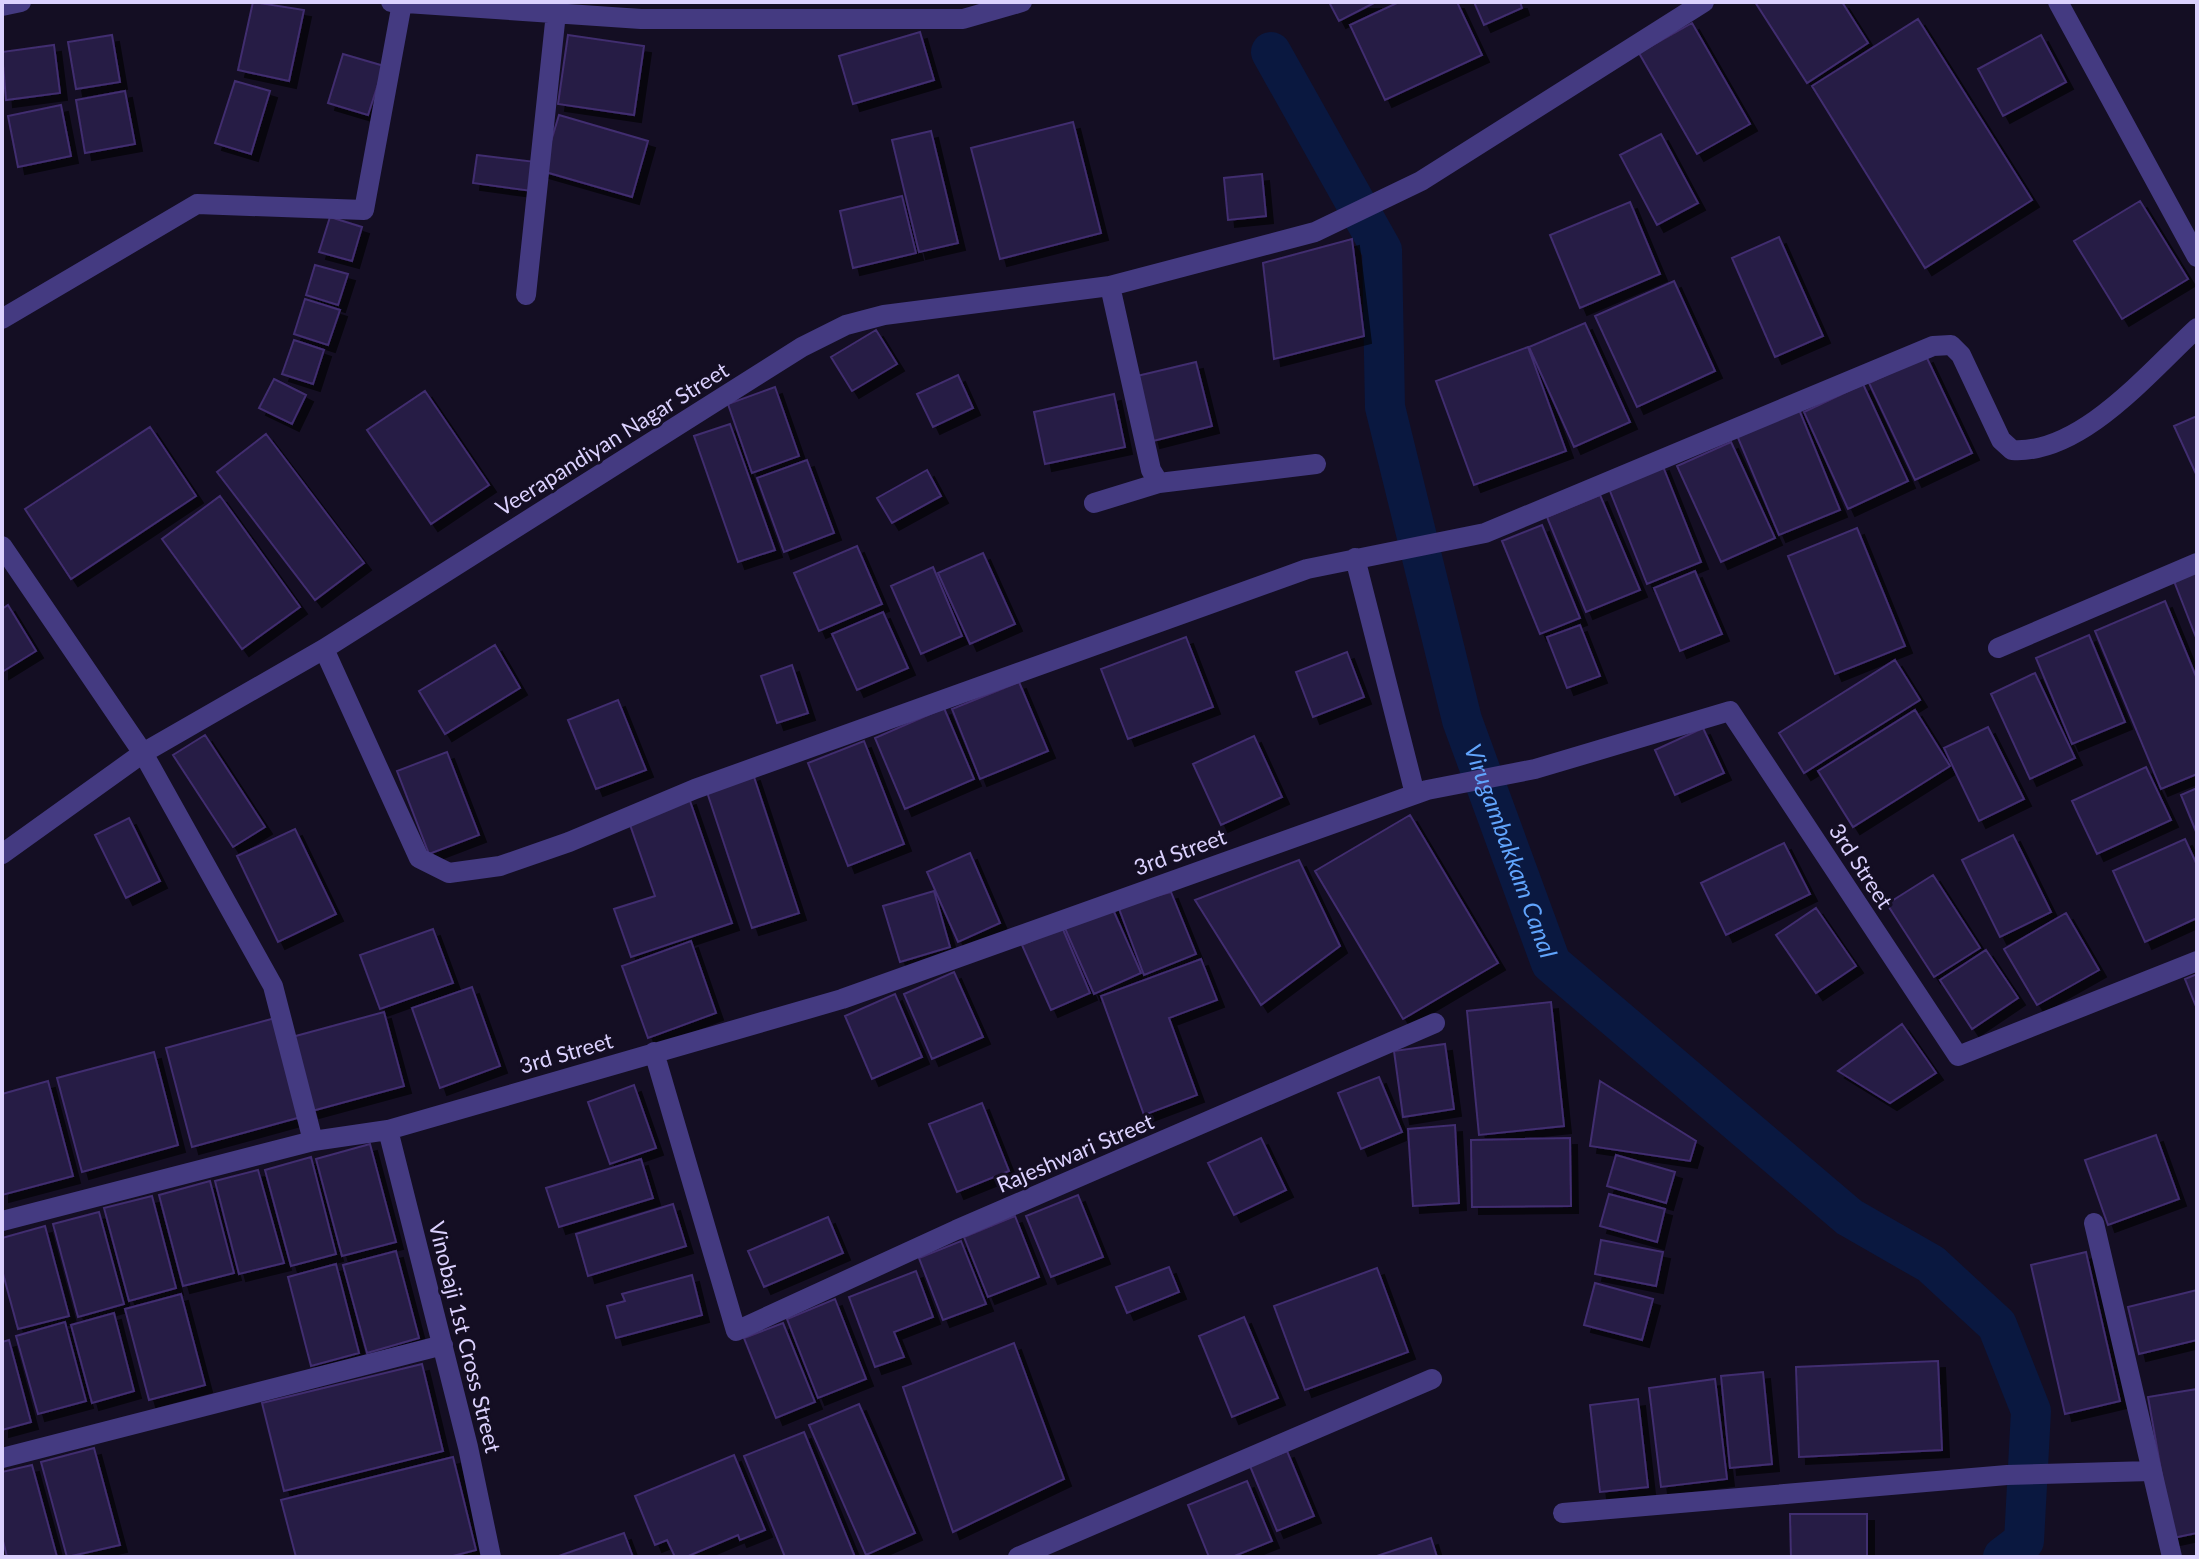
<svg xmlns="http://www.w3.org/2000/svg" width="2199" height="1559" viewBox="0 0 2199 1559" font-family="Lato,sans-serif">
  <defs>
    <filter id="shadow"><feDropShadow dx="7" dy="7" stdDeviation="0" flood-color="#0009"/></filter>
  </defs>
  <rect width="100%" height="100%" fill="#140e23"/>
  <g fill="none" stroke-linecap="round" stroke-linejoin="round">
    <path stroke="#0a1840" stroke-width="40" id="s1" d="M1271,52l111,198 3,157 77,313 89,243 298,254 82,47 66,61 34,86 -7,130 -21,16"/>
  </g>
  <path fill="#271b44" stroke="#412d6f" stroke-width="2" filter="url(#shadow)" d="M253,2l51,8 -15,71 -51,-11z
    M1329,2h47l-37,19z
    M1399,2h58l25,53 -97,45 -35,-75z
    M1474,2h46l2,6 -38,17z
    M1755,2h87l26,41 -61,40z
    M1918,19l114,181 -107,68 -113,-182z
    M1692,23l58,101 -53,30 -58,-101z
    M920,32l14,48 -81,24 -14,-48z
    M112,35l8,47 -44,7 -8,-47z
    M568,35l76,11 -10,69 -76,-11z
    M2041,35l25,47 -63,34 -25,-47z
    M54,45l6,48 -54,7 -4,-48z
    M343,54l41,12 -16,49 -40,-12z
    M235,81l35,10 -19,63 -36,-11z
    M125,91l10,53 -50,9 -9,-53z
    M61,105l10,51 -53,11 -10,-51z
    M559,115l89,26 -16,56 -90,-26z
    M1073,122l28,111 -101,26 -29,-111z
    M931,131l27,112 -39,9 -27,-112z
    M1661,134l37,69 -41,22 -37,-70z
    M477,155l59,7 -4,29 -59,-8z
    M1262,174l4,42 -38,4 -4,-42z
    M902,196l14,57 -63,15 -13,-57z
    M2140,201l48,78 -66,40 -48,-78z
    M1630,202l30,72 -80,34 -30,-73z
    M330,217l32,10 -10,34 -33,-9z
    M1779,237l44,99 -48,21 -43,-99z
    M1352,239l12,97 -90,23 -11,-96z
    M315,265l33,9 -10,31 -32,-10z
    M1674,281l41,90 -78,36 -42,-91z
    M305,299l35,11 -12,35 -34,-11z
    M1585,323l45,99 -56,25 -45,-100z
    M876,330l21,34 -45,27 -21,-34z
    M294,340l30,10 -11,34 -31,-10z
    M1528,347l38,104 -92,34 -38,-104z
    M1926,356l46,97 -57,27 -46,-97z
    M1196,362l16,64 -59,15 -16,-65z
    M958,375l15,33 -40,19 -16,-33z
    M274,379l32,16 -14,29 -33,-16z
    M1863,384l45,97 -60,28 -44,-97z
    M775,387l24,69 -47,17 -24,-69z
    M425,391l64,94 -58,39 -64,-94z
    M1114,394l11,53 -80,17 -11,-52z
    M1798,407l42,103 -61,25 -43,-102z
    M2197,416v60l-23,-50z
    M730,424l45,126 -37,12 -44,-126z
    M150,427l46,69 -125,83 -46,-70z
    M266,434l98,129 -49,37 -98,-128z
    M1731,442l44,96 -54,24 -44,-96z
    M807,460l27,73 -50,19 -27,-74z
    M1662,464l39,98 -54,22 -39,-98z
    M927,470l14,26 -49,27 -15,-25z
    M1600,495l40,95 -54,22 -39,-95z
    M220,496l80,111 -58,42 -80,-110z
    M1542,525l38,93 -40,16 -38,-93z
    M1857,528l48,118 -70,28 -47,-118z
    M857,546l25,58 -63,27 -25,-58z
    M983,553l32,71 -45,20 -32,-71z
    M933,567l29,69 -41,18 -30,-68z
    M1695,571l27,63 -42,17 -26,-63z
    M2197,572v68l-23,-59z
    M2165,601l32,78v95l-36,15 -66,-158z
    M8,605l28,46 -34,21v-63z
    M883,612l25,56 -51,22 -25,-56z
    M1580,625l20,51 -33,12 -20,-51z
    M2089,635l36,87 -53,22 -36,-86z
    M1186,637l27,70 -85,32 -27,-70z
    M495,645l25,43 -75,46 -26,-43z
    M1347,652l17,45 -51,20 -17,-45z
    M1895,660l25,40 -116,73 -25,-40z
    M792,665l16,48 -31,10 -16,-47z
    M2035,673l40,85 -45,21 -39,-85z
    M1019,682l29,69 -68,28 -28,-70z
    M618,700l28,70 -50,19 -28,-69z
    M944,708l30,71 -69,30 -30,-71z
    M1915,710l35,56 -97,61 -35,-56z
    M1988,727l36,72 -45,22 -35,-73z
    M1703,728l21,45 -49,22 -20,-45z
    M205,735l60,92 -32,20 -60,-92z
    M1254,736l28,61 -61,28 -28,-61z
    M864,741l40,103 -56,22 -40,-103z
    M447,752l32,83 -50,19 -32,-83z
    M2146,767l25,53 -74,34 -25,-53z
    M753,774l46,139 -47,15 -46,-139z
    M2197,788v46l-16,-39z
    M689,798l43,125 -101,34 -17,-48 41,-13 -27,-77z
    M1410,815l88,148 -95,56 -88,-148z
    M129,818l31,63 -34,17 -31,-63z
    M295,829l41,85 -58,28 -41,-86z
    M2013,835l38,77 -51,25 -38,-77z
    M2185,839l12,26v53l-52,24 -32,-71z
    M1784,843l26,51 -84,41 -25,-52z
    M970,853l30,70 -42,19 -31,-70z
    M1299,860l41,86 -79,59 -66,-105z
    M1933,875l47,73 -46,29 -47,-73z
    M934,891l16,56 -50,15 -17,-56z
    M1171,892l25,62 -52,21 -26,-69z
    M1111,905l30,68 -47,21 -30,-68z
    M1816,908l40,58 -40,27 -40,-58z
    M2066,913l33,57 -62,35 -33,-56z
    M1062,927l28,66 -39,17 -29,-65z
    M433,929l20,54 -73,26 -20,-54z
    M691,941l25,72 -68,25 -26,-72z
    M1986,950l32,48 -46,31 -32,-49z
    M1201,959l16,41 -48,18 28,77 -53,20 -43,-119z
    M954,972l29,65 -51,22 -28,-65z
    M2197,974v35l-12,-30z
    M472,987l28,79 -60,22 -28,-80z
    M895,994l27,63 -50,22 -27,-63z
    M1551,1002l13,124 -85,9 -12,-124z
    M384,1012l20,74 -92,25 -20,-74z
    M275,1018l26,99 -109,30 -26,-99z
    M1902,1024l34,49 -46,30 -52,-32z
    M1445,1044l9,65 -51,8 -9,-66z
    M154,1052l24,93 -96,27 -25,-94z
    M1379,1077l23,55 -41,17 -23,-56z
    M48,1081l25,95 -71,19v-101z
    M1600,1081l96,60 -6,20 -100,-15z
    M634,1085l22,63 -46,16 -22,-62z
    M982,1103l27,68 -52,21 -28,-68z
    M1455,1125l4,78 -46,3 -5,-77z
    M2156,1135l23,64 -71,26 -23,-65z
    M1261,1138l25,52 -52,25 -26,-52z
    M1570,1138l1,68 -99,1 -1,-67z
    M370,1144l26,98 -54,14 -26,-97z
    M1616,1155l59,17 -9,31 -59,-17z
    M311,1157l25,97 -45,12 -26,-96z
    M641,1159l12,39 -94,29 -13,-39z
    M258,1170l26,93 -45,11 -24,-93z
    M210,1181l24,92 -51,13 -24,-91z
    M1609,1194l56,15 -8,33 -57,-16z
    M1078,1195l25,62 -52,20 -25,-61z
    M152,1196l24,92 -47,13 -25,-93z
    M673,1204l13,42 -98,30 -12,-42z
    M99,1212l25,92 -46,13 -25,-93z
    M1015,1216l24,61 -51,20 -24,-60z
    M828,1217l15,36 -79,34 -16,-36z
    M45,1226l24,90 -51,13 -16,-59v-32z
    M1601,1240l62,12 -7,34 -61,-12z
    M961,1241l25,63 -43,16 -24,-62z
    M396,1251l23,87 -52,15 -24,-88z
    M2086,1252l34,149 -55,13 -34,-149z
    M336,1264l23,89 -48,13 -23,-89z
    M1169,1267l10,25 -52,21 -11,-26z
    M1377,1268l31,84 -103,38 -31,-84z
    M916,1271l17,46 -39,15 10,25 -29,10 -26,-70z
    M692,1275l10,40 -86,23 -9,-32 18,-5 -3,-7z
    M1595,1283l58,16 -11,41 -58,-15z
    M2197,1290v50l-58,14 -11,-47z
    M181,1294l24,91 -56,15 -24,-91z
    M835,1299l31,80 -48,19 -31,-79z
    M114,1313l20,78 -42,12 -21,-78z
    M1244,1317l34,81 -46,19 -33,-81z
    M65,1322l21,79 -48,13 -22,-78z
    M783,1323l32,79 -39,16 -32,-80z
    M9,1340l22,82 -29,8v-88z
    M1014,1343l50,136 -111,53 -50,-145z
    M1938,1361l4,89 -143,7 -3,-90z
    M422,1364l21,87 -159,40 -22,-88z
    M1763,1372l9,92 -42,4 -9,-92z
    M1715,1379l12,100 -66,8 -12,-99z
    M2197,1389v144l-24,5 -25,-141z
    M1638,1399l10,88 -48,5 -10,-87z
    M859,1404l56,129 -49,22 -57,-130z
    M804,1432l51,125h-70l-41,-101z
    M94,1448l26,97 -53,12 -26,-95z
    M1287,1451l27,65 -37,15 -27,-65z
    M734,1455l31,75 -25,10 -2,-5 -52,22h-11l-8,-17 -12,5 -20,-49z
    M453,1457l23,93 -27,7h-153l-15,-57z
    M32,1465l25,92h-50l-5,-20v-65z
    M1247,1481l25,60 -40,16h-23l-21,-52z
    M1790,1514h77v43h-76z
    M624,1533l9,24h-77z
    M1431,1538l6,19h-63z"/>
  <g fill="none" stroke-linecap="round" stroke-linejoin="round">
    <path stroke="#443a81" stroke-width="20" d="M391,2l250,17h322l59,-17
      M2058,2l139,255
      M2,6l19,-4
      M1110,286l41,184 8,13
      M526,295l30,-282
      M2,319l195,-115 167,6 38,-207
      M1094,503l65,-20 157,-19
      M2,546l141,207 130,233 40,155
      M1355,558l60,236
      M1998,648l199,-85
      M324,649l95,209 30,15 51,-7 69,-24 126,-53 612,-220 178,-36 448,-187 18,-1 10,10 40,85 11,10c69,5 137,-78 185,-122
      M2,854l141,-101 181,-104 478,-302 44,-22 38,-10 226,-29 205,-54 106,-51 283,-179
      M654,1052l82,279 220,-101 479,-207
      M388,1130l80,317 23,110
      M2,1221l311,-80 75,-11 454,-131 585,-209 108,-21 195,-58 228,345 239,-95
      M2094,1223l78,334
      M2,1458l441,-113
      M1563,1513l444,-38 144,-4
      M1018,1557l414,-178"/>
  </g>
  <g text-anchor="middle" stroke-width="6" stroke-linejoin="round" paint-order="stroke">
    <g font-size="22" fill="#dbd1fe" stroke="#140e23">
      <text transform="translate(612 439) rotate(-32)" y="8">Veerapandiyan Nagar Street</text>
      <text transform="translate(1180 852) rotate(-20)" y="8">3rd Street</text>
      <text transform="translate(1861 866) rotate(57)" y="8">3rd Street</text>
      <text transform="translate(566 1053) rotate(-16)" y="8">3rd Street</text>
      <text transform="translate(1075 1153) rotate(-23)" y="8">Rajeshwari Street</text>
      <text transform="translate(465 1337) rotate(76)" y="8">Vinobaji 1st Cross Street</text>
    </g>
    <g font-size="24" font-style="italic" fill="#61a4fc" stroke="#140e23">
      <text dy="8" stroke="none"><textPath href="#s1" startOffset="846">Virugambakkam Canal</textPath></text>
    </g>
  </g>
  <rect width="2199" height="1559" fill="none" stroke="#dbd1fe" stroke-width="8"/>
</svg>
